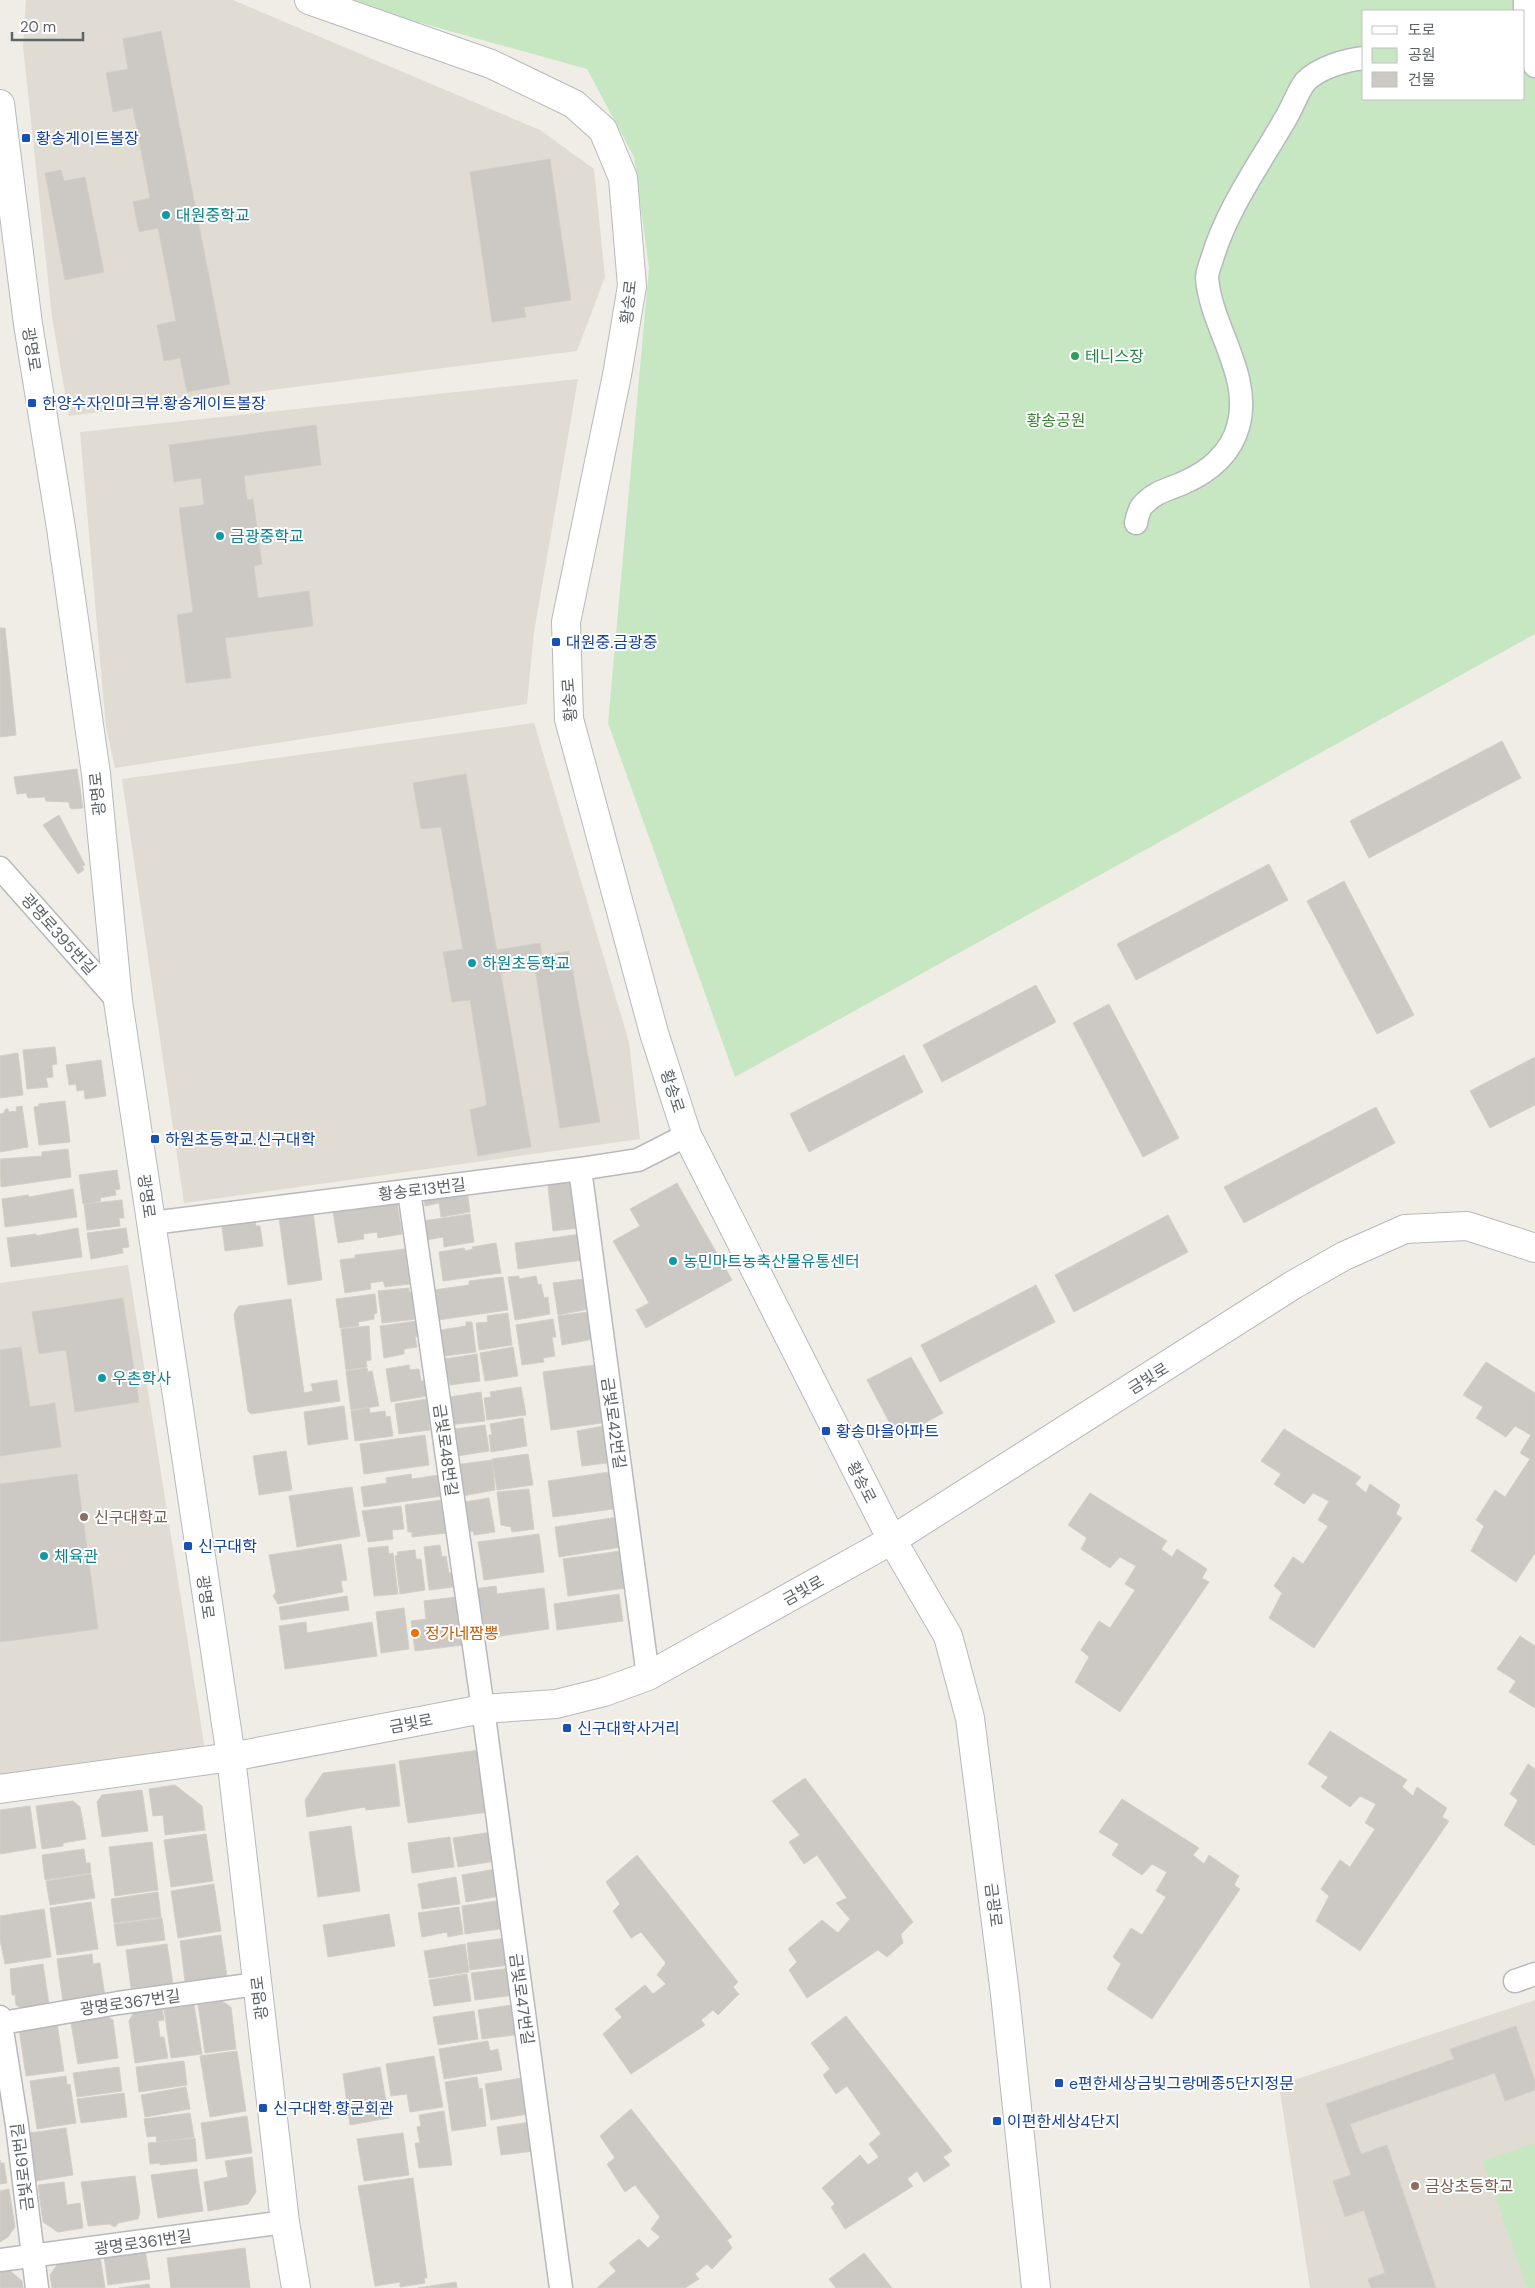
<svg xmlns="http://www.w3.org/2000/svg" width="1535" height="2288" viewBox="0 0 1535 2288" font-family="'DM Sans','Noto Sans KR',sans-serif">
  <rect width="100%" height="100%" fill="#f0ede6"/>
  <path fill="#e0dcd4" d="M26,0h207l307,130 54,39 11,108 -28,74 -508,65 -17,-99 -29,-270z
    M578,379l-44,253 -7,72 -412,64 -9,-41 -26,-295z
    M534,723l95,319 11,97 -456,64 -62,-424z
    M128,1265l77,485 -205,26v-493z
    M1535,2000v288h-225l-31,-203z"/>
  <path fill="#c7e7c3" fill-rule="evenodd" d="M338,0h1193l-6,33 10,46v555l-800,443 -127,-354 41,-455 -15,-111 -47,-88zM1364,11h160v88h-160z
    M1535,2143v145h-8l-44,-127z"/>
  <path fill="#ccc8c4" stroke="#d5cec5" d="M161,31l69,353 -43,8 -7,-34 -16,3 -7,-36 19,-4 -18,-93 -19,4 -6,-30 17,-4 -17,-90 -20,4 -7,-39 22,-4 -5,-30z
    M550,159l21,141 -47,7 2,10 -34,5 -22,-150z
    M61,170l3,11 21,-4 19,95 -39,8 -20,-107z
    M316,425l5,40 -77,11 3,24 6,-1 9,65 -8,2 4,32 51,-7 4,35 -88,12 6,40 -45,5 -9,-68 16,-3 -14,-104 25,-3 -3,-27 -27,4 -5,-37z
    M0,628h5l11,107 -16,2z
    M1502,741l19,37 -152,80 -19,-37z
    M77,769l6,39 -11,1 -2,-1 -1,-6 -23,-1 -1,-4 -17,1 -2,-5 -9,1 -3,-17z
    M466,774l65,373 -53,9 -8,-46 17,-5 -17,-105 -18,2 -9,-50 20,-3 -22,-122 -20,2 -8,-46z
    M59,815l26,50 -3,1 2,4 -6,4 -35,-49z
    M1269,864l19,36 -152,80 -19,-36z
    M1344,881l70,134 -37,19 -70,-133z
    M540,943l2,13 27,-5 31,171 -40,6 -25,-160 -34,5 -4,-23z
    M1036,985l20,37 -114,60 -19,-37z
    M1109,1004l70,134 -36,19 -70,-134z
    M55,1047l2,17 -5,1 1,12 -7,1 2,9 -21,2 -4,-39z
    M18,1053l5,42 -23,3v-42z
    M904,1055l19,37 -114,60 -19,-38z
    M1535,1057v48l-45,23 -20,-37z
    M101,1060l5,36 -21,3 -1,-9 -7,1 -1,-7 -7,1 -3,-20z
    M65,1101l5,41 -31,3 -5,-38 5,-1v-2z
    M22,1106l6,41 -28,5v-38l4,-1 1,-4h3l1,3 8,-1 -1,-4z
    M1376,1107l19,36 -151,80 -20,-36z
    M68,1149l3,28 -70,10 -1,-28 42,-3v-4z
    M117,1170l3,19 -5,1 1,5 -16,3 1,3 -18,3 -4,-29z
    M569,1174l1,8h4l5,46 -26,3 -6,-54z
    M466,1182l4,30 -29,5 -2,-14 -14,3 -2,-17z
    M677,1183l55,97 -86,48 -10,-18 13,-7 -36,-62 27,-15 -10,-17z
    M73,1189l4,28 -72,10 -3,-28 26,-4 1,2z
    M122,1200l2,18h-5l1,8 -33,4 -3,-26z
    M397,1203l5,31 -24,4 -1,-6 -14,2 1,5 -26,4 -5,-31 16,-2 -1,-3z
    M312,1205l10,75 -34,5 -10,-75z
    M254,1214l2,12h4l3,20 -38,5 -4,-33z
    M470,1214l4,28 -30,5 -1,-10 -17,3 -3,-19z
    M1168,1215l20,37 -114,60 -19,-37z
    M78,1228l4,29 -71,10 -4,-29 29,-4v2z
    M126,1228l3,19 -7,1 1,5 -32,6 -4,-26z
    M581,1234l2,26 -65,9 -3,-26z
    M496,1243l5,30 -58,8 -4,-29 25,-4 1,3 8,-2 -1,-2z
    M405,1249l5,35 -25,3 -2,-6 -13,2 1,6 -26,4 -5,-33 15,-2v-3z
    M519,1276v3l17,-3 2,9 3,-1 3,14 4,-1 2,17 -35,6 -7,-43z
    M503,1277l5,33 -70,10 -4,-30 35,-5v-4z
    M591,1278l-2,31 -31,6 -5,-32z
    M1036,1285l19,37 -115,60 -19,-37z
    M409,1288v4h5l3,27 -35,4 -4,-32z
    M375,1294l2,19 -3,1v5l-16,3 1,4 -19,2 -4,-29z
    M123,1298l16,104 -64,10 -9,-62 -27,4 -7,-42z
    M291,1299l13,94 9,-2 -2,-7 26,-4 3,21 -89,13 -3,-3 -14,-96 2,-5 3,-4z
    M596,1311l-3,28 -31,6 -4,-29z
    M508,1313l4,32 -33,5 -3,-27 12,-1 -1,-6z
    M553,1319l3,18h-4l3,19 -12,2 1,4 -22,3 -6,-40z
    M417,1321l2,15 -4,1 2,10 -13,2v5l-20,4 -4,-32z
    M466,1322h6l4,30 -39,5 -3,-22 7,-1v-4l25,-4z
    M369,1326l2,34 -5,1 1,6 -21,3 -5,-41z
    M21,1347l9,60 25,-4 6,44 -61,9v-106z
    M513,1347l5,29 -33,5 -5,-28z
    M477,1354l3,27 -30,4 -1,-5 -8,1 -3,-21z
    M911,1357l32,56 -36,20 -14,-4 -26,-49z
    M1486,1362l49,31v160l-19,29 -45,-31 13,-25 -8,-6 19,-30 10,7 25,-38 -10,-6 11,-18 -16,-9 -9,11 -30,-19 7,-11 -20,-12z
    M409,1365l1,5 9,-1 2,12h4l2,15 -36,6 -5,-33z
    M594,1365l8,58 -51,7 -8,-58z
    M367,1368l1,4 4,-1 7,35 -28,4 -5,-39z
    M521,1387l5,28 -39,5 -3,-22 7,-1 -1,-5z
    M481,1392l4,29 -37,4 -4,-27z
    M427,1399l3,31 -31,4 -4,-30z
    M344,1406l4,33 -40,6 -4,-33z
    M369,1408l1,5 15,-2 1,6 4,-1 3,20 -38,5 -4,-30z
    M523,1418l4,28 -36,6 -2,-17h3l-2,-11z
    M485,1425l4,26 -38,6 -4,-27z
    M609,1425l6,37 -33,4 -5,-35z
    M1284,1429l77,48 -6,7 11,9 4,-9 30,21 -4,9 6,4 -88,130 -45,-30 13,-25 -8,-7 19,-29 10,7 25,-38 -10,-6 11,-19 -16,-8 -9,11 -30,-20 7,-10 -20,-13z
    M425,1435l4,30 -65,9 -4,-30z
    M286,1451l6,39 -33,5 -6,-39z
    M528,1454l5,31 -36,5 -5,-31z
    M492,1460l3,30 -38,7 -3,-32z
    M616,1471l5,37 -68,9 -5,-36z
    M77,1474l21,155 -98,13v-158z
    M411,1474l1,5 27,-4 3,21 -78,11 -3,-20 26,-4 -1,-5z
    M352,1487l8,49 -63,11 -8,-51z
    M529,1489l5,40 -22,3 -1,-5 -10,-2 -4,-33z
    M1090,1493l77,48 -6,8 11,8 5,-8 30,20 -5,9 7,4 -89,130 -45,-30 14,-25 -8,-7 18,-29 11,7 25,-38 -10,-6 11,-18 -16,-9 -10,11 -29,-19 6,-11 -19,-13z
    M489,1498l6,34 -21,3 -1,-4 -4,1 -11,-29z
    M442,1500l4,33 -34,4v-5h-4l-3,-27z
    M401,1506l3,23 -12,1 1,9 -25,3 -6,-31z
    M624,1516l4,30 -69,11 -4,-30z
    M539,1534l5,38 -60,8 -6,-38z
    M341,1544l6,36 -6,1 2,11 -65,12 -5,-8 3,-4 -7,-37z
    M440,1545l2,12 4,-1 3,17 4,-1 1,15 -25,3 -5,-43z
    M388,1546l1,8 4,-1 5,41 -24,2 -6,-48z
    M415,1550l1,9h5l4,31 -25,4 -5,-38 3,-1 -1,-3z
    M628,1550l5,37 -65,9 -5,-37z
    M496,1586l1,8 47,-6 5,41 -69,10 -6,-50z
    M619,1594l4,27 -66,9 -3,-26z
    M347,1596l2,14 -68,10 -2,-13z
    M456,1597l7,48 -48,6 -4,-30 15,-2 -2,-18z
    M404,1608l5,41 -28,4 -5,-41z
    M306,1622l1,11 65,-11 5,34 -92,13 -6,-43z
    M1520,1636l15,10v62l-26,-16 7,-11 -19,-12z
    M1330,1731l77,49 -5,7 11,9 4,-9 30,21 -5,9 7,4 -89,130 -44,-30 13,-25 -8,-7 19,-29 10,7 25,-38 -10,-6 11,-19 -16,-8 -10,11 -29,-20 7,-10 -20,-13z
    M479,1750l9,62 -80,11 -9,-62z
    M395,1764l5,42 -34,4 -1,-3 -58,10 -2,-17 18,-27z
    M1528,1764l7,5v77l-31,-21 14,-25 -8,-6z
    M805,1778l108,144 -12,12 2,9 -16,14 -9,-7 -71,48 -18,-28 8,-8 -9,-13 34,-29 16,13 12,-14 -14,-16 11,-5 -30,-43 -13,9 -15,-22 11,-7 -28,-34z
    M175,1785l27,21 3,24 -40,5 -2,-20 -10,1 -4,-27z
    M142,1790l6,41 -46,6 -5,-35 5,-7z
    M1122,1799l77,49 -6,7 11,9 5,-9 30,21 -5,9 6,4 -88,130 -45,-30 14,-25 -8,-7 18,-29 11,7 24,-38 -10,-6 11,-19 -15,-8 -10,11 -30,-20 7,-11 -20,-12z
    M73,1801l7,6 6,32 -23,4v3l-21,3 -6,-43z
    M30,1806l6,42 -36,6v-44z
    M351,1826l9,65 -42,6 -9,-65z
    M492,1832l4,29 -38,6 -5,-29z
    M206,1834l7,47 -42,6 -7,-47z
    M450,1837l4,30 -42,6 -4,-30z
    M152,1842l6,48 -43,6 -6,-49z
    M84,1849l2,14h4l1,10 -46,7 -3,-25z
    M637,1855l101,127 -5,5 6,7 -21,21 -5,-5 -12,10 4,5 -74,49 -28,-40 19,-17 -7,-8 30,-24 8,9 13,-10 -9,-9 9,-12 -25,-31 -10,6 -18,-27 7,-7 -14,-22z
    M496,1869l4,27 -34,6 -4,-27z
    M91,1874l4,24 -45,7 -4,-24z
    M456,1877l4,27 -38,5 -4,-25z
    M214,1884l7,47 -43,7 -7,-47z
    M158,1892l3,25 -47,6 -3,-24z
    M503,1900l4,28 -42,6 -3,-28z
    M91,1902l7,47 -41,6 -7,-47z
    M459,1907l4,27 -15,3 -1,-5 -25,5 -4,-24z
    M44,1909l7,48 -46,7 -5,-24v-24z
    M389,1914l6,32 -67,11 -5,-32z
    M162,1918l3,22 -48,6 -3,-22z
    M221,1935l6,42 -41,12 -6,-48z
    M507,1938l3,27 -40,5 -3,-27z
    M167,1944l6,40 -42,4 -5,-38z
    M465,1944l4,28 -40,6 -5,-27z
    M92,1954l1,10 7,-1 5,34 -42,5 -6,-43z
    M43,1964l6,40 -26,5 -7,-4 -1,-10h-3l-2,-26z
    M511,1968l4,27 -40,5 -4,-27z
    M467,1974l4,27 -37,5 -5,-26z
    M222,2001l9,6 5,42 -31,4 -7,-49z
    M518,2004l4,30 -40,5 -4,-29z
    M194,2005l8,49 -31,4 -7,-49z
    M162,2008l2,12 -6,1 2,16h4l4,21 -33,5 -6,-42 5,-9z
    M474,2011l4,28 -40,6 -5,-28z
    M107,2016l6,4 5,38 -40,6 -7,-41z
    M846,2016l106,135 -9,6 7,8 -26,17 -7,-11 -10,8 6,7 -68,43 -14,-22 4,-3 -13,-16 38,-33 8,10 11,-8 -10,-13 12,-10 -34,-48 -11,8 -13,-19 7,-6 -19,-26z
    M57,2023l7,48 -38,5 -7,-47z
    M1516,2026l19,55v9l-30,11 -10,-28 -145,51 11,30 26,-9 49,143h-65l-3,-9 17,-6 -21,-63 -19,7 -12,-36 18,-6 -25,-71 128,-45 -4,-10z
    M488,2041l2,10 8,-2 4,21 -58,9 -5,-30z
    M237,2051l9,60 -36,6 -10,-61z
    M434,2056l9,51 -33,5 -3,-18 -16,2 -5,-32z
    M184,2061l3,24 -48,7 -3,-25z
    M119,2067l3,24 -45,6 -4,-24z
    M380,2067l9,51 -39,7 -7,-51z
    M66,2076l1,9 3,-1 6,39 -39,6 -7,-48z
    M477,2077l2,12 3,-1 4,38 -34,5 -7,-49z
    M522,2078l6,36 -37,6 -6,-36z
    M186,2087l4,22 -45,8 -4,-22z
    M124,2093l3,24 -46,6 -4,-24z
    M631,2109l101,128 -5,3 5,8 -20,21 -5,-5 -12,10 4,5 -14,9h-88l19,-17 -7,-8 30,-24 9,9 12,-11 -9,-8 9,-12 -25,-32 -10,7 -18,-28 8,-6 -15,-22z
    M444,2111l8,54 -33,3 -4,-25h5l-3,-16 4,-1 -2,-11z
    M190,2113l4,24 -37,5 -1,-6 -9,1 -3,-18z
    M247,2116l5,37 -46,6 -5,-36z
    M530,2122l5,29 -34,4 -4,-28z
    M66,2128l7,47 -37,6 -7,-48z
    M403,2133l6,42 -45,6 -7,-42z
    M195,2138l2,23 -37,4v-2l-10,1 -2,-21z
    M252,2157l4,35 -8,12 -40,7 -4,-29 24,-5 -3,-16z
    M0,2160v3h4l3,20 -7,1z
    M197,2169l6,42 -45,7 -7,-43z
    M135,2176l5,35 -2,8 -20,4 -3,4 -6,-3 -21,2 -7,-44z
    M413,2178l14,100h-3l1,5 -25,4v-5l-25,4 -17,-100z
    M64,2182l3,23 13,-2 3,25 -25,4 -15,-10 -5,-37z
    M9,2189l6,38 -7,10 -8,5v-51z
    M245,2248l5,40h-79l-4,-30z
    M145,2250l5,29 -42,6 -4,-29z
    M864,2253l28,35h-56l-7,-9z
    M100,2256l5,32h-53l-2,-13 9,-13z
    M8,2269l14,12 1,7h-23v-18z
    M456,2282l1,6h-39z
    M149,2284l1,4h-31z"/>
  <g fill="none" stroke-linecap="round" stroke-linejoin="round">
    <defs>
      <path id="minor" d="M1525,0v33l10,33
        M1136,523c1,-5 3,-13 6,-17 11,-13 24,-16 39,-22 26,-11 49,-29 57,-57 15,-51 -27,-99 -31,-149 0,-6 3,-13 5,-19 15,-51 49,-97 75,-143 6,-10 11,-25 18,-34 13,-14 40,-22 59,-24
        M0,868l118,133
        M580,1169l68,507
        M409,1191l74,518 78,579
        M152,1223l428,-54 58,-9 49,-25
        M1515,1981l20,-7
        M0,2017l17,108 20,163
        M2,2023l116,-20 139,-19
        M0,2260l285,-38"/>
      <path id="tertiary" d="M309,0l182,64 83,40 29,26 20,48 9,108 -15,89 -51,247 3,97 85,314 33,102 205,405 56,96 22,82 35,276 31,294
        M0,1789l231,-32 252,-48 73,-5 48,-12 44,-16 244,-136 401,-255 51,-29 61,-27 62,-3 68,22"/>
      <path id="secondary" d="M0,104l28,220 33,204 35,246 22,227 113,756 54,465 11,66"/>
    </defs>
    <use href="#minor" stroke="#b7b9bd" stroke-width="25"/>
    <use href="#tertiary" stroke="#b7b9bd" stroke-width="30"/>
    <use href="#secondary" stroke="#b5babe" stroke-width="30"/>
    <use href="#minor" stroke="#fff" stroke-width="22"/>
    <use href="#tertiary" stroke="#fff" stroke-width="28"/>
    <use href="#secondary" stroke="#fff" stroke-width="28"/>
  </g>
  <g fill="#1a4fb4" stroke="#fff" stroke-width="2">
    <rect x="21" y="133" width="10" height="10" rx="2.5"/>
    <rect x="27" y="398" width="10" height="10" rx="2.5"/>
    <rect x="551" y="637" width="10" height="10" rx="2.5"/>
    <rect x="150" y="1134" width="10" height="10" rx="2.5"/>
    <rect x="821" y="1426" width="10" height="10" rx="2.5"/>
    <rect x="183" y="1541" width="10" height="10" rx="2.5"/>
    <rect x="562" y="1723" width="10" height="10" rx="2.5"/>
    <rect x="1054" y="2078" width="10" height="10" rx="2.5"/>
    <rect x="258" y="2103" width="10" height="10" rx="2.5"/>
    <rect x="992" y="2116" width="10" height="10" rx="2.5"/>
  </g>
  <g fill="#0f9aa8" stroke="#fff" stroke-width="2">
    <circle cx="166" cy="215" r="5"/>
    <circle cx="220" cy="536" r="5"/>
    <circle cx="472" cy="963" r="5"/>
    <circle cx="673" cy="1261" r="5"/>
    <circle cx="102" cy="1378" r="5"/>
    <circle cx="44" cy="1556" r="5"/>
  </g>
  <circle fill="#2e9e5b" stroke="#fff" stroke-width="2" cx="1075" cy="356" r="5"/>
  <g fill="#8d6e63" stroke="#fff" stroke-width="2">
    <circle cx="84" cy="1517" r="5"/>
    <circle cx="1415" cy="2186" r="5"/>
  </g>
  <circle fill="#e8710a" stroke="#fff" stroke-width="2" cx="415" cy="1633" r="5"/>
  <g text-anchor="middle" stroke-width="4" stroke-linejoin="round" paint-order="stroke">
    <g font-size="16" fill="#164399" stroke="#fff" text-anchor="start">
      <text x="36" y="144">황송게이트볼장</text>
      <text x="42" y="409">한양수자인마크뷰.황송게이트볼장</text>
      <text x="566" y="648">대원중.금광중</text>
      <text x="165" y="1145">하원초등학교.신구대학</text>
      <text x="836" y="1437">황송마을아파트</text>
      <text x="198" y="1552">신구대학</text>
      <text x="577" y="1734">신구대학사거리</text>
      <text x="1069" y="2089">e편한세상금빛그랑메종5단지정문</text>
      <text x="273" y="2114">신구대학.향군회관</text>
      <text x="1007" y="2127">이편한세상4단지</text>
    </g>
    <g font-size="16" fill="#0d838f" stroke="#fff" text-anchor="start">
      <text x="176" y="221">대원중학교</text>
      <text x="230" y="542">금광중학교</text>
      <text x="482" y="969">하원초등학교</text>
      <text x="683" y="1267">농민마트농축산물유통센터</text>
      <text x="112" y="1384">우촌학사</text>
      <text x="54" y="1562">체육관</text>
    </g>
    <g font-size="16" fill="#5e6367" stroke="#fff">
      <text transform="translate(628 302) rotate(-84)" y="6">황송로</text>
      <text transform="translate(32 349) rotate(81)" y="6">광명로</text>
      <text transform="translate(569 700) rotate(-94)" y="6">황송로</text>
      <text transform="translate(97 794) rotate(-96)" y="6">광명로</text>
      <text transform="translate(59 934) rotate(48)" y="6">광명로395번길</text>
      <text transform="translate(673 1091) rotate(72)" y="6">황송로</text>
      <text transform="translate(422 1189) rotate(-7)" y="6">황송로13번길</text>
      <text transform="translate(147 1196) rotate(82)" y="6">광명로</text>
      <text transform="translate(1148 1378) rotate(-32)" y="6">금빛로</text>
      <text transform="translate(614 1423) rotate(82)" y="6">금빛로42번길</text>
      <text transform="translate(446 1450) rotate(82)" y="6">금빛로48번길</text>
      <text transform="translate(862 1482) rotate(63)" y="6">황송로</text>
      <text transform="translate(803 1590) rotate(-29)" y="6">금빛로</text>
      <text transform="translate(206 1597) rotate(82)" y="6">광명로</text>
      <text transform="translate(411 1723) rotate(-11)" y="6">금빛로</text>
      <text transform="translate(994 1905) rotate(83)" y="6">금광로</text>
      <text transform="translate(259 1998) rotate(-97)" y="6">광명로</text>
      <text transform="translate(522 1999) rotate(82)" y="6">금빛로47번길</text>
      <text transform="translate(130 2002) rotate(-8)" y="6">광명로367번길</text>
      <text transform="translate(22 2167) rotate(-97)" y="6">금빛로61번길</text>
      <text transform="translate(143 2242) rotate(-8)" y="6">광명로361번길</text>
    </g>
    <g font-size="16" fill="#27864d" stroke="#fff" text-anchor="start">
      <text x="1085" y="362">테니스장</text>
    </g>
    <g font-size="16" fill="#3a8635" stroke="#fff">
      <text x="1056" y="426">황송공원</text>
    </g>
    <g font-size="16" fill="#785e54" stroke="#fff" text-anchor="start">
      <text x="94" y="1523">신구대학교</text>
      <text x="1425" y="2192">금상초등학교</text>
    </g>
    <g font-size="16" fill="#c56008" stroke="#fff" text-anchor="start">
      <text x="425" y="1639">정가네짬뽕</text>
    </g>
  </g>
  <rect x="1362" y="10" width="162" height="90" fill="#ffffff" stroke="#bfc1c2"/>
  <rect x="1372" y="26" width="25" height="8" fill="#ffffff" stroke="#bfc1c2"/>
  <text x="1408" y="35" font-size="15" fill="#5e6367">도로</text>
  <rect x="1372" y="48" width="25" height="15" fill="#c7e7c3" stroke="#bfc1c2"/>
  <text x="1408" y="60" font-size="15" fill="#5e6367">공원</text>
  <rect x="1372" y="72" width="25" height="15" fill="#ccc8c4" stroke="#bfc1c2"/>
  <text x="1408" y="85" font-size="15" fill="#5e6367">건물</text>
  <path d="M12 32v8h71v-8" fill="none" stroke="#5e6367" stroke-width="2.5"/>
  <text x="20" y="32" font-size="15" fill="#5e6367" stroke="#ffffff" stroke-width="4" paint-order="stroke">20 m</text>
</svg>
